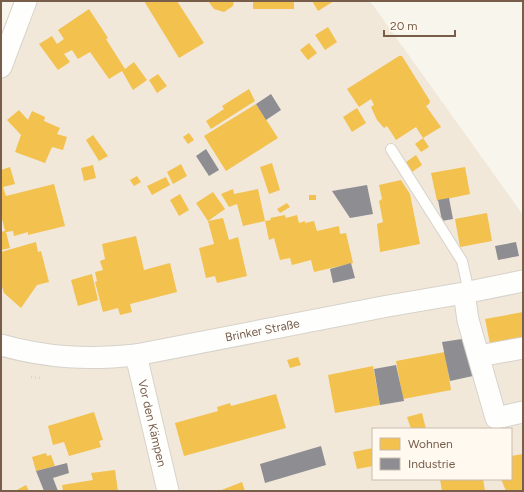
<svg xmlns="http://www.w3.org/2000/svg" width="524" height="492" viewBox="0 0 524 492" font-family="Figtree,sans-serif">
  <rect width="100%" height="100%" fill="#f8f5ed"/>
  <path fill="#f1e8da" fill-rule="evenodd" d="M18,1h352l153,214v276h-522v-445zM373,429h138v50h-138z"/>
  <path fill="#f2c14e" d="M144,1h33l27,42 -25,15z
    M208,1h26l-1,5 -9,6 -10,-3z
    M253,1h41v8h-41z
    M312,1h22l-16,10z
    M89,9l19,29 -2,1 19,30 9,-7 13,18 -14,10 -11,-19 -13,8 -19,-27 -12,7 -6,-9 -8,4 6,8 -12,8 -19,-26 13,-8 5,8 7,-5 -6,-9z
    M328,27l9,15 -12,8 -10,-15z
    M309,43l8,10 -9,7 -8,-10z
    M399,56h3l28,45 -1,3 -3,2 15,21 -18,11 -7,-11 -20,13 -9,-14 -3,2 -7,-8 -6,-13 3,-2 -3,-6 -12,8 -12,-18z
    M158,74l9,12 -10,7 -8,-13z
    M249,89l6,12 -44,28 -5,-8 18,-12 -2,-3z
    M256,104l22,34 -52,33 -22,-35z
    M357,108l9,15 -14,9 -9,-15z
    M19,110l9,10 4,-9 13,6 -1,4 16,7 -3,6 10,3 -4,13 -11,-3 -7,16 -30,-11 6,-17 -14,-15z
    M189,133l5,7 -6,4 -5,-7z
    M93,135l15,21 -9,5 -13,-21z
    M423,138l6,9 -8,5 -6,-8z
    M416,155l6,10 -10,7 -6,-10z
    M272,163l8,27 -11,4 -9,-27z
    M181,164l6,12 -14,8 -6,-12z
    M93,165l3,13 -12,3 -3,-13z
    M10,167l5,17 -12,3 3,9 48,-12 11,42 -37,9v-3l-14,4 -1,-5 -7,1 4,16 -9,2v-18l4,-1 -4,-16v-45z
    M465,167l5,27 -33,7 -6,-28z
    M137,176l4,6 -7,4 -4,-6z
    M166,177l4,8 -18,10 -5,-9z
    M401,180l9,14 10,50 -40,8 -3,-28 6,-2 -4,-21 3,-2 -3,-14z
    M233,189l1,5 24,-5 7,32 6,-1 -1,-2 15,-3 1,3 11,-3 2,8 6,-2v2l9,-2 3,10 22,-5 1,8 6,-1 7,30 -39,9 -3,-12 -19,5 -2,-7 -10,2 -6,-22 -5,2 -4,-19 -22,5 -6,-22 -8,3 -8,-13z
    M213,192l12,17 -17,12 15,-3 6,22 9,-3 9,39 -30,7 -2,-7 -9,2 -7,-30 15,-4 -6,-23 -12,-18z
    M180,194l9,16 -10,6 -9,-16z
    M309,195h7v5h-7z
    M287,203l3,4 -10,6 -3,-4z
    M487,213l5,28 -32,6 -5,-28z
    M136,236l8,34 26,-7 7,29 -47,12 2,8 -12,3 -2,-7 -15,4 -8,-30 2,-1 -2,-9 8,-2 -3,-9 5,-2 -3,-15z
    M36,242l2,10 3,-1 8,31 -12,3 -16,23 -17,-15 -3,-10v-31z
    M92,274l6,26 -20,6 -7,-26z
    M523,312v26l-33,6 -5,-25z
    M445,352l6,38 -48,9 -7,-38z
    M298,357l3,8 -11,3 -3,-8z
    M373,366l7,39 -45,8 -7,-38z
    M276,394l10,34 -102,28 -9,-33 43,-12 -1,-4 13,-4 1,3z
    M94,412l9,28 -4,1 2,6 -32,9 -5,-14 -11,3 -5,-19z
    M422,413l4,16h-15l-4,-12z
    M373,448v18l-16,3 -4,-17z
    M46,453l1,3 4,-1 4,11 -19,5 -4,-14z
    M523,454v37h-17l-5,-12h10v-23z
    M115,470l3,21h-55l-1,-6 31,-5 -2,-7z
    M440,479h43l2,12h-43z
    M242,482l3,9h-26z
    M26,485l3,6h-14z"/>
  <path fill="#8d8d92" d="M271,94l10,16 -15,10 -10,-16z
    M206,149l13,21 -10,6 -13,-20z
    M367,185l6,29 -23,4 -18,-27z
    M449,198l4,21 -11,2 -4,-21z
    M516,242l3,14 -21,4 -3,-14z
    M351,263l4,15 -22,5 -3,-14z
    M462,339l11,37 -23,5 -8,-39z
    M396,365l8,36 -24,4 -6,-36z
    M321,446l5,19 -61,18 -5,-19z
    M67,463l2,10 -16,5 5,13h-14l-8,-20z"/>
  <g fill="none" stroke-linecap="round" stroke-linejoin="round">
    <defs>
      <path id="service" d="M391,149l71,112 7,31"/>
      <g id="minor">
        <path d="M1,67l25,-66"/>
        <path d="M464,293l4,27 28,98 27,-6"/>
        <path id="s1" d="M1,345c47,13 87,15 135,10l252,-49 76,-13 59,-12"/>
        <path id="s2" d="M136,355l32,136"/>
        <path d="M479,356l44,-8"/>
      </g>
    </defs>
    <use href="#service" stroke="#d7d2cb" stroke-width="12"/>
    <use href="#minor" stroke="#d7d2cb" stroke-width="23"/>
    <path stroke="#dad4ce" stroke-width="2.5" stroke-dasharray="1 3" stroke-linecap="butt" d="M31,377l11,1"/>
    <use href="#service" stroke="#fefefc" stroke-width="10"/>
    <use href="#minor" stroke="#fefefc" stroke-width="21"/>
  </g>
  <g text-anchor="middle" stroke-width="4" stroke-linejoin="round" paint-order="stroke">
    <g font-size="12" fill="#785d4b" stroke="#fff9ef">
      <text dy="4" stroke="none"><textPath href="#s1" startOffset="265">Brinker Straße</textPath></text>
      <text dy="4" stroke="none"><textPath href="#s2" startOffset="70">Vor den Kämpen</textPath></text>
    </g>
  </g>
  <rect width="524" height="492" fill="none" stroke="#785d4b" stroke-width="4"/>
  <rect x="372" y="428" width="140" height="52" fill="#fff9ef" stroke="#c9bbad"/>
  <rect x="380" y="438" width="20" height="12" fill="#f2c14e" stroke="#c9bbad"/>
  <text x="408" y="448" font-size="12" fill="#785d4b">Wohnen</text>
  <rect x="380" y="458" width="20" height="12" fill="#8d8d92" stroke="#c9bbad"/>
  <text x="408" y="468" font-size="12" fill="#785d4b">Industrie</text>
  <path d="M384 30v6h71v-6" fill="none" stroke="#785d4b" stroke-width="2"/>
  <text x="390" y="30" font-size="12" fill="#785d4b" stroke="#fff9ef" stroke-width="3" paint-order="stroke">20 m</text>
</svg>
